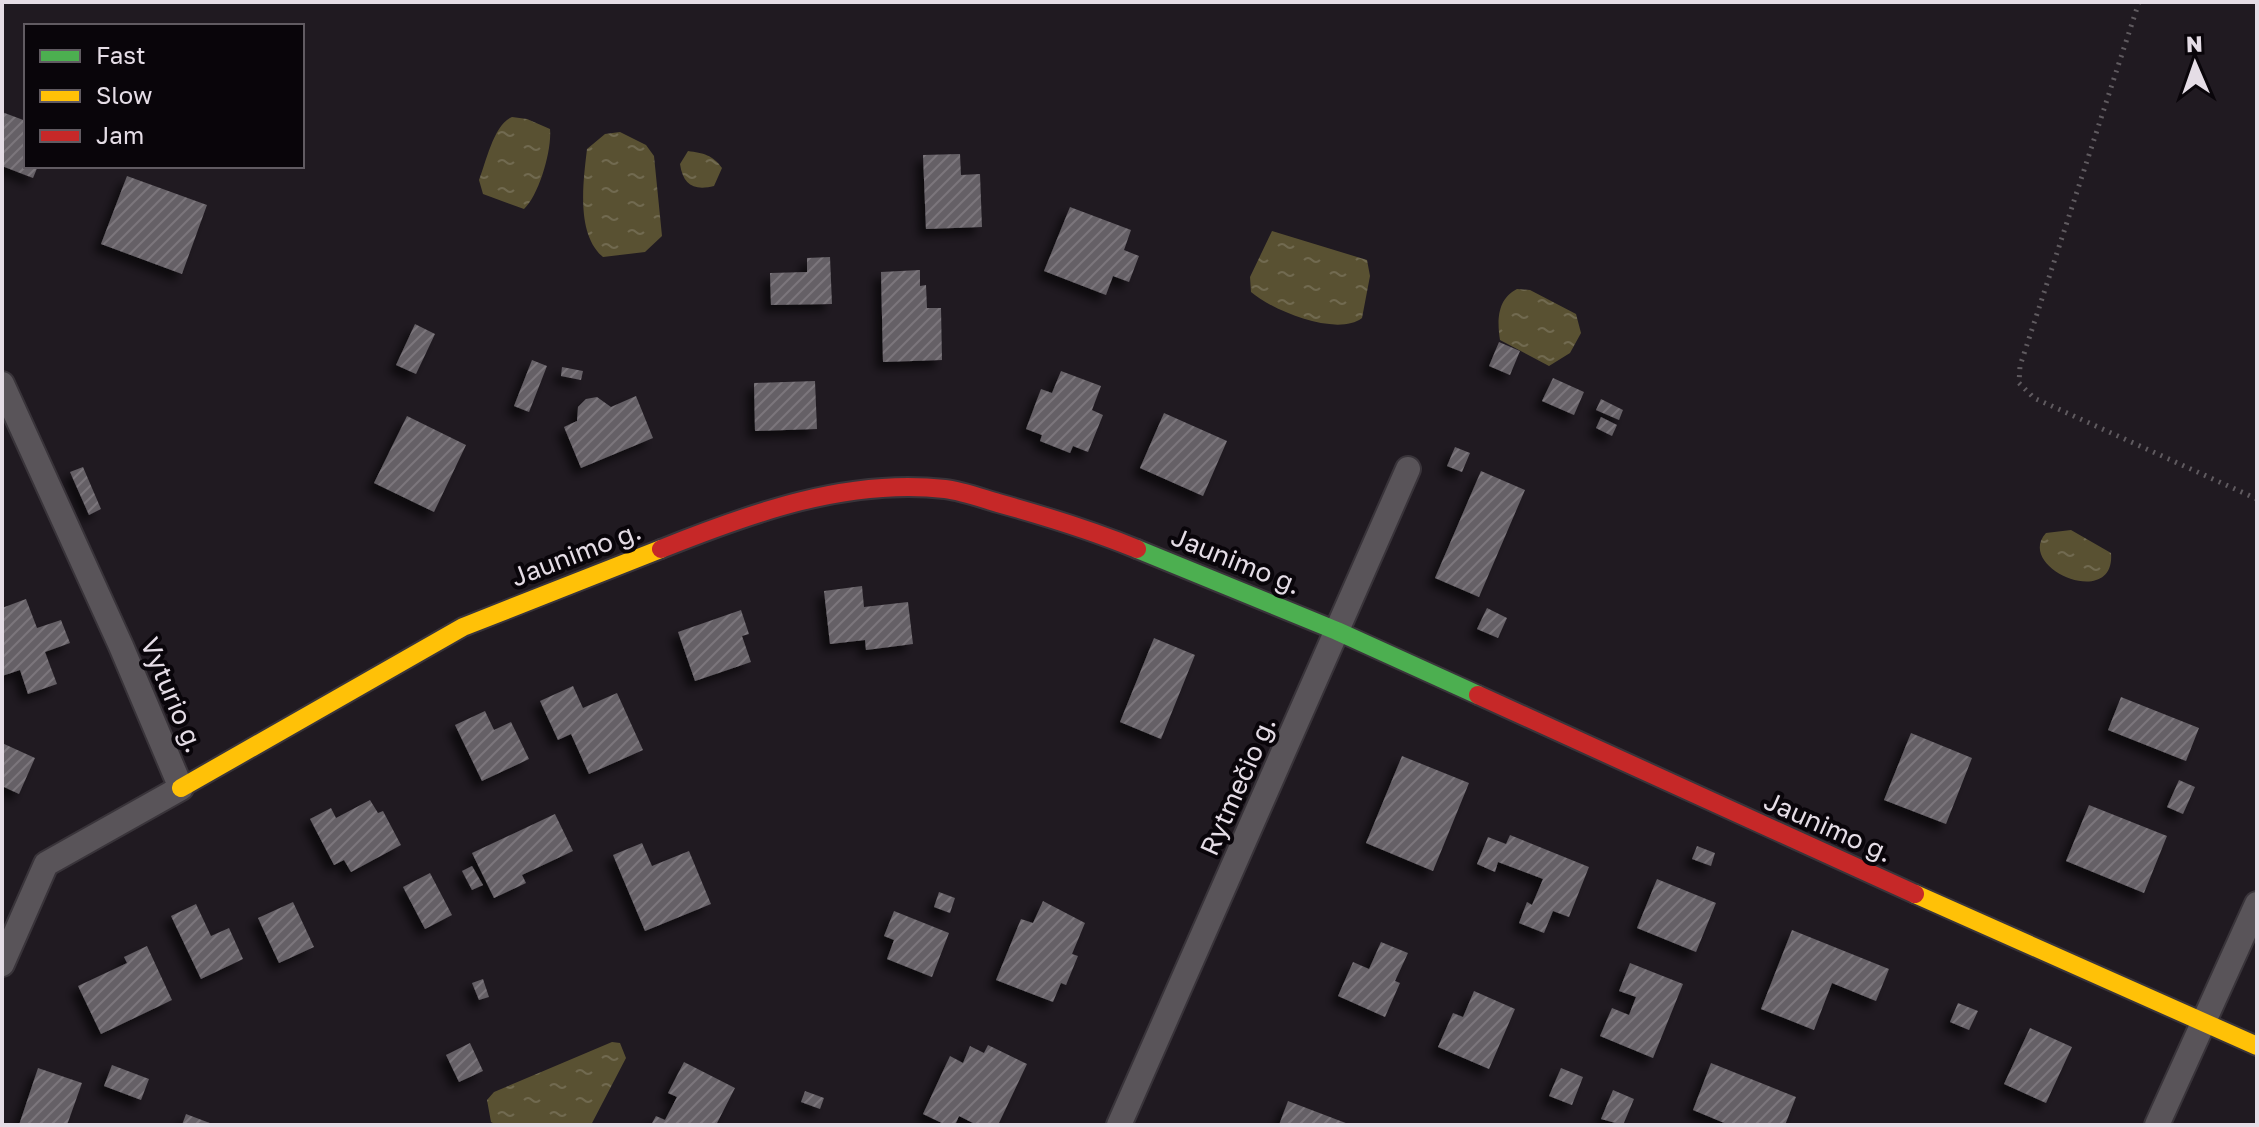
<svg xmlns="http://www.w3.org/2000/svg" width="2259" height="1127" viewBox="0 0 2259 1127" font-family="'Golos Text',sans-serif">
  <defs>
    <pattern id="water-ripples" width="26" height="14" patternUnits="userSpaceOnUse" patternTransform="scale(2)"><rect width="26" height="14" fill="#595132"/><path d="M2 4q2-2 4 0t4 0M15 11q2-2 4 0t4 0" fill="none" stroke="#716a50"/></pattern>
    <pattern id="building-hatch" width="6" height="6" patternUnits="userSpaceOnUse" patternTransform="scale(2)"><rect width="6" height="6" fill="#656066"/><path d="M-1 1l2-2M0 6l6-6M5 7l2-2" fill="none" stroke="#7b767c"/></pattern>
    <filter id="shadow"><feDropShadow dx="-7" dy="7" stdDeviation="4" flood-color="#0009"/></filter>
  </defs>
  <rect width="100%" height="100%" fill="#201a21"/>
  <path fill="url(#water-ripples)" d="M512,117l15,2 23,10c2,21 -11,66 -26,80l-41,-15 -4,-14c7,-18 15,-56 33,-63z
    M620,132l26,13 8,11 8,80 -17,16 -42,5c-27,-23 -20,-74 -16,-108l18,-15z
    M688,151c15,2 25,4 34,17l-8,18c-20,5 -31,-1 -34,-22z
    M1272,231l95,29 3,16 -8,42c-25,19 -89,-7 -111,-26l-1,-15z
    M1517,289l13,1 46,24 5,19 -11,20 -21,13 -49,-26c-3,-19 -3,-41 17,-51z
    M2071,530l40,23c5,58 -97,15 -65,-20z
    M612,1042l8,1 6,15 -35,67h-94l-6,-3 -4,-22 7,-8z"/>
  <path fill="url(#building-hatch)" filter="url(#shadow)" d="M2,112l24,9v45h12l-5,12 -31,-12z
    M960,154l1,21 19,-1 2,53 -56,2 -3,-74z
    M127,176l80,29 -25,69 -81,-30z
    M1070,207l61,23 -7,20 15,6 -10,26 -16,-6 -7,19 -62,-24z
    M830,257l2,47 -61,1 -1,-32 37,-1v-14z
    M920,270v16l6,-1 1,23h14l1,52 -59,2 -2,-90z
    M415,324l20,10 -19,40 -20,-9z
    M1499,342l21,9 -10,24 -21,-9z
    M532,360l15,6 -18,46 -15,-6z
    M562,367l21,4 -2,9 -20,-4z
    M1061,371l40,15 -9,24 11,5 -15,37 -15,-6 -3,7 -30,-12 2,-6 -16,-6 15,-40 11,4z
    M1553,378l31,14 -10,23 -32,-14z
    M815,381l2,48 -62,2 -1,-48z
    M636,396l17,42 -72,30 -17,-41 13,-6 1,-14 8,-8 11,-2 14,10z
    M1601,399l22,11 -4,10 -23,-10z
    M1164,413l63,28 -24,55 -63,-28z
    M407,416l59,29 -32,67 -60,-29z
    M1601,417l16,8 -5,11 -16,-8z
    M1455,447l15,6 -8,19 -15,-6z
    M83,467l18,42 -12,6 -19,-43z
    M1481,471l44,19 -46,107 -44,-19z
    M862,586l2,21 44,-5 5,42 -47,6 -1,-10 -35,4 -6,-53z
    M26,599l11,29 24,-8 9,23 -25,9 12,32 -29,10 -8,-24 -18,6v-68z
    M1487,608l20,10 -9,20 -21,-9z
    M741,610l8,24 -7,2 9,26 -56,19 -17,-49z
    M1154,638l41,17 -34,84 -41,-17z
    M573,686l10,22 34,-15 26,57 -54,24 -18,-40 -13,6 -18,-39z
    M2121,697l78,31 -13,33 -78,-31z
    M485,711l9,19 17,-8 18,37 -47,22 -27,-56z
    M1911,733l61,25 -26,66 -62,-24z
    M2,743l33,15 -16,36 -17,-8z
    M1402,756l67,27 -36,88 -67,-28z
    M2179,780l16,7 -12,27 -16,-7z
    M370,800l8,13 5,-2 18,34 -50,27 -7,-12 -10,5 -24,-46 21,-11 5,10z
    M2089,805l78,31 -23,57 -78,-32z
    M555,814l18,37 -51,24 4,8 -32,15 -22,-45z
    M1510,835l79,32 -20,50 -16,-6 -9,22 -25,-10 8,-21 5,3 11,-26 -45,-17 -3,10 -18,-8 11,-27 18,7z
    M642,843l10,23 37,-15 22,53 -66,27 -32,-76z
    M1697,846l18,7 -4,13 -19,-7z
    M472,866l11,19 -11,5 -10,-19z
    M430,873l22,42 -27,14 -22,-42z
    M1657,879l59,24 -20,49 -59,-24z
    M939,892l16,6 -5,15 -16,-6z
    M1043,901l42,22 -13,31 6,2 -12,29 -5,-2 -8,19 -57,-22 25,-61 12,4z
    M293,902l21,45 -35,16 -21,-45z
    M196,904l15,32 18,-8 14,31 -42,20 -30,-63z
    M894,911l55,22 -17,44 -45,-18 7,-19 -10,-4z
    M1792,930l97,39 -13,32 -44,-18 -18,47 -53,-21z
    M1381,942l27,11 -13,28 5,2 -15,34 -47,-21 15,-34 16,7z
    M147,946l25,54 -71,34 -23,-48 49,-23 -3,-6z
    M1630,963l53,21 -30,74 -53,-22 12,-28 17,7 7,-18 -17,-6z
    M483,979l6,18 -10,3 -7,-17z
    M1474,991l41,18 -26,60 -51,-22 15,-34 10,4z
    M1958,1003l20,8 -9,19 -19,-8z
    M2030,1028l42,19 -26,56 -42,-19z
    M470,1043l13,28 -24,11 -13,-27z
    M988,1045l39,19 -29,61h-21l-18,-9 -4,9h-9l-23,-11 27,-58 13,7 7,-17 14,7z
    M684,1062l51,26 -19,37h-65l5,-9 9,4 12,-23 -9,-4z
    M1711,1063l85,34 -11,28h-56l-36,-15z
    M112,1065l37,14 -8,21 -37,-14z
    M38,1068l44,15 -15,42h-48z
    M1561,1068l22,9 -11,28 -23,-9z
    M1613,1090l21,9 -11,26 -22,-6z
    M805,1091l19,7 -4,11 -19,-7z
    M1288,1101l63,24h-72z
    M186,1114l29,11h-33z"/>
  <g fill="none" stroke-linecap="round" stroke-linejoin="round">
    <defs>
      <path id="street" d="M2,384l119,262 60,142 -135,76 -44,100
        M1119,1125l289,-656
        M2157,1125l100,-221"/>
      <path id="fast" d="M1137,549l200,82 141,64"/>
      <path id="slow" d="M181,788l282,-161 198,-78
        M1915,894l342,152"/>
      <path id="jam" d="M661,549c90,-36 186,-71 284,-60 17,2 36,9 53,14 47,13 93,27 139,46
        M1478,695l437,199"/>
    </defs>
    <use href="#street" stroke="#39343a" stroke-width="28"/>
    <use href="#fast" stroke="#39343a" stroke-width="22"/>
    <use href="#slow" stroke="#39343a" stroke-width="22"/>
    <use href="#jam" stroke="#39343a" stroke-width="22"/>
    <path stroke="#605b60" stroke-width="5" stroke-dasharray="2 6" stroke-linecap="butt" d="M2139,2l-119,364 -1,17 15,15 223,101"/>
    <use href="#street" stroke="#595459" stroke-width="24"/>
    <use href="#fast" stroke="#4caf50" stroke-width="18"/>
    <use href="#slow" stroke="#ffc107" stroke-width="18"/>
    <use href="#jam" stroke="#c62828" stroke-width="18"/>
  </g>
  <g text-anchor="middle" stroke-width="8" stroke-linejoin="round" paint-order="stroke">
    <g font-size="26" fill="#e5dde6" stroke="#09050a">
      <text transform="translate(576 554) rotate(-21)" y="9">Jaunimo g.</text>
      <text transform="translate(1236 561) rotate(22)" y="9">Jaunimo g.</text>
      <text transform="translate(172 695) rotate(67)" y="9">Vyturio g.</text>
      <text transform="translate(1238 786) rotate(-66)" y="9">Rytmečio g.</text>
      <text transform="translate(1828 827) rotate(24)" y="9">Jaunimo g.</text>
    </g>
  </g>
  <rect width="2259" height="1127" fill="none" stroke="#e5dde6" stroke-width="8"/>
  <rect x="24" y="24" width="280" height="144" fill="#09050a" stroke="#615b62" stroke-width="2"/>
  <rect x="40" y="50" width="40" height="12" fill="#4caf50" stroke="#615b62" stroke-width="2"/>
  <text x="96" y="64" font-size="24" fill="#e5dde6">Fast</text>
  <rect x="40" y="90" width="40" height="12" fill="#ffc107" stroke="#615b62" stroke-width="2"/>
  <text x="96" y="104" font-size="24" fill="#e5dde6">Slow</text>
  <rect x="40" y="130" width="40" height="12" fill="#c62828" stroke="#615b62" stroke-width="2"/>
  <text x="96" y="144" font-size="24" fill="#e5dde6">Jam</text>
  <g transform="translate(2195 64) rotate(358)" stroke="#09050a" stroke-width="6" paint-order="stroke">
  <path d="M0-6L14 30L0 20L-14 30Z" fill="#e5dde6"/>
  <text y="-12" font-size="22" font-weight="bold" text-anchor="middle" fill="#e5dde6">N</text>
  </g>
</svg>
